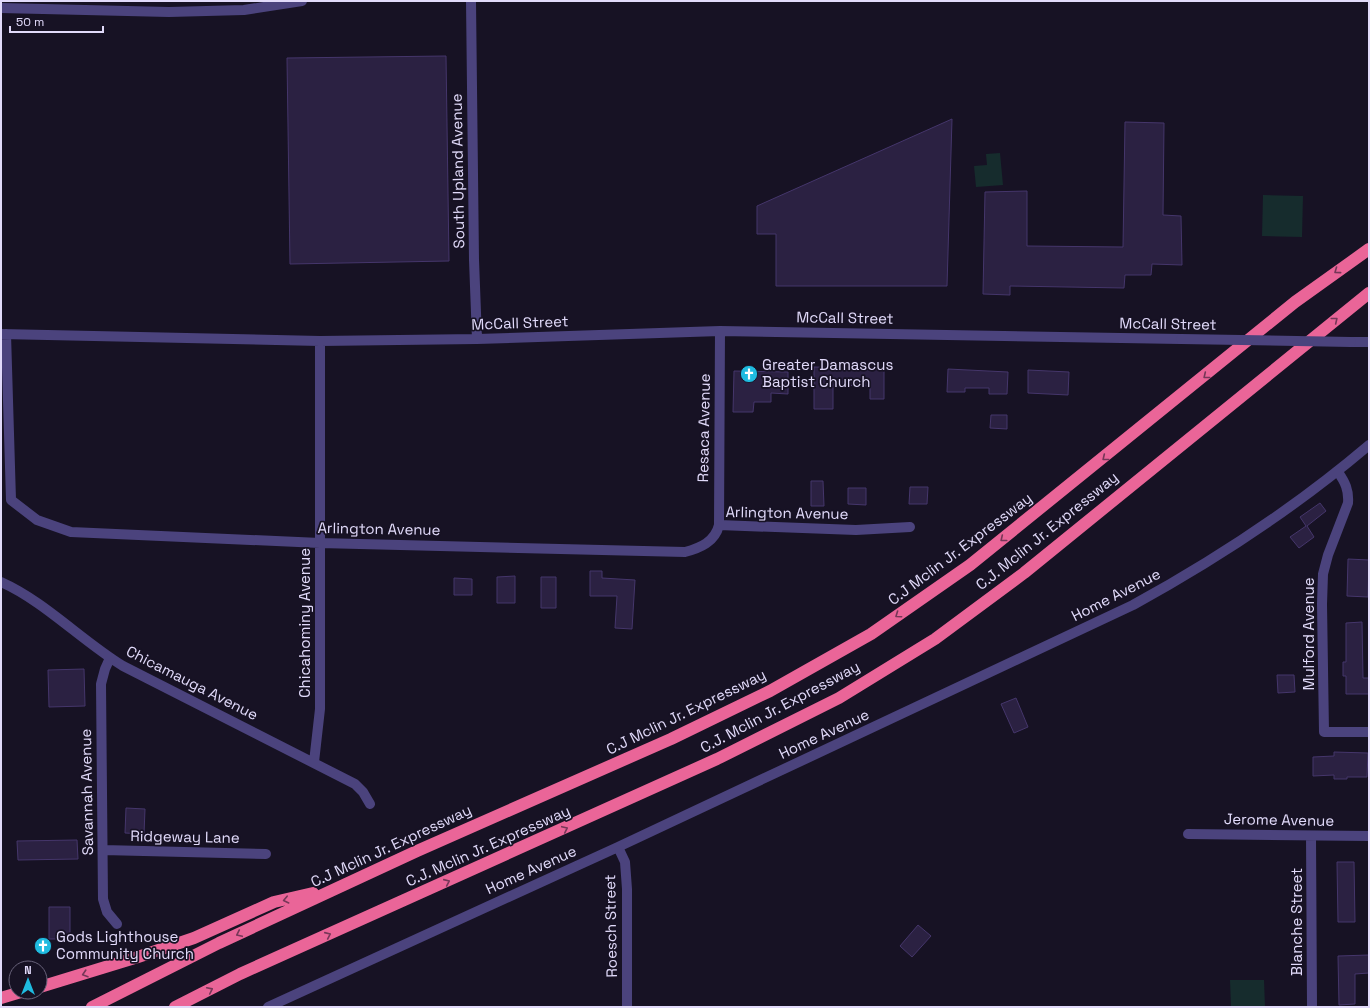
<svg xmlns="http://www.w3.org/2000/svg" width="1370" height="1008" viewBox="0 0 1370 1008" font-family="'Space Grotesk',sans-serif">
  <rect width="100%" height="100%" fill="#171224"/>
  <path fill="#162c2d" d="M1000,153l3,32 -27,2 -2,-21 13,-1 -1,-11z
    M1263,195l40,1 -1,41 -40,-1z
    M1230,980h34l1,27h-34z"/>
  <path fill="#2b2142" stroke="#45366b" d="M446,56l3,205 -159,3 -3,-206z
    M952,119l-5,167h-171v-52h-19v-28z
    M1125,122l39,1 -1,92 18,1 1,49 -30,-1 -1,11h-26l-1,13 -114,-2v9l-27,-1 2,-102 42,-1v55l96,1z
    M814,367l70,2v30h-14v-13l-37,-1v24h-19z
    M948,369l60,3 -1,22h-18v-6h-24v4h-18z
    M1028,370l41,2 -1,23 -40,-2z
    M734,371l54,1v22l-17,-1v9h-17l-1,10h-20z
    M991,415h16v14l-17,-1z
    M811,481h12l1,25h-13z
    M910,487h18l-1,17h-18z
    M848,488h18v17l-18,-1z
    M1320,503l6,8 -19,15 7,11 -15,11 -9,-11 16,-11 -6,-9z
    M1348,559l21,1 -1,37 -21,-1z
    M590,571h12v7l33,2 -3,49 -17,-1 2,-32h-27z
    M515,576v27h-18v-26z
    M541,577h15v31h-15z
    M454,578l18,1v16h-18z
    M1362,622l1,56h6v16h-23v-18h-3v-14h3v-39z
    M84,669l1,37 -36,1 -1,-37z
    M1277,675h17l1,17 -17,1z
    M1016,698l12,29 -14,6 -13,-29z
    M1334,752l34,1 -1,24h-20v2h-13v-4l-21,1v-19l21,-1z
    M126,808l19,1 -1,25 -19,-1z
    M77,840l1,19 -60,1 -1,-19z
    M1337,862h17l1,60h-17z
    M49,907h21v32h-21z
    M918,925l13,11 -19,21 -12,-11z
    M1369,955v18l-14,1v30l-16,1 -1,-49z"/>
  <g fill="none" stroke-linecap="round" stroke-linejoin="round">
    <path stroke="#4b437d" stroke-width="10" d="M471,1l3,259 3,79
      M1,8l168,4 75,-2 58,-9
      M1,334l319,7 157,-2 243,-8 461,8
      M6,334l5,166 26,20 34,12 249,11 365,9c15,-4 30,-10 34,-27l1,-194
      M1351,342h18
      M1338,472c7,10 11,18 10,31l-20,52 -5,19 -1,30 2,128h45
      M719,525l137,5 54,-3
      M1,582c43,19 81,59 122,84l232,118 8,8 7,12
      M110,658l-5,11 -4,15 2,215 4,13 10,12
      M314,762l6,-53v-368
      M1188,834l181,2
      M1311,836l1,171
      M618,847l7,15 2,27v118
      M103,850l163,4
      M268,1007l350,-160 515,-242c84,-46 163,-98 236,-160"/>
    <path stroke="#ea6598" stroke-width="12" d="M40,987l98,-30 56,-19 80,-36 39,-9
      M1,998l20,-6
      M92,1007l127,-64 198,-92 254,-112 99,-48 101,-57 99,-69 325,-263 74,-53
      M175,1007l65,-33 477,-215 122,-61 96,-59 89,-66 345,-280"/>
    <path stroke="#4b437d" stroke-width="10" d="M1181,339l170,3"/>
  </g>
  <defs><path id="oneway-chevron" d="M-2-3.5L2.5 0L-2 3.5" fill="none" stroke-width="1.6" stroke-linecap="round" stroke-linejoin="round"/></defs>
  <g stroke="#763758">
    <use href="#oneway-chevron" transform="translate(1337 271) rotate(144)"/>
    <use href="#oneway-chevron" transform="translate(1335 320) rotate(-39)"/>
    <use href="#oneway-chevron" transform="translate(1206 376) rotate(141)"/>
    <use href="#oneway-chevron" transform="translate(1105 458) rotate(141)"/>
    <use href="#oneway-chevron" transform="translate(1003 539) rotate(141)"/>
    <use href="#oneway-chevron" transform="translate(898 615) rotate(145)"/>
    <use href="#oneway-chevron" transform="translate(565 829) rotate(-25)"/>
    <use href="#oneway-chevron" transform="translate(447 882) rotate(-24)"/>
    <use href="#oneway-chevron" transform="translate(286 900) rotate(167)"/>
    <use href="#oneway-chevron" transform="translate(239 934) rotate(155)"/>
    <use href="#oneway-chevron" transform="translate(328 935) rotate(-24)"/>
    <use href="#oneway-chevron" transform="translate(85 974) rotate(162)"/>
    <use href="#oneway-chevron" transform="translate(210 990) rotate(-26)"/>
  </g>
  <defs>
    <symbol id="church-disc" viewBox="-11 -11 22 22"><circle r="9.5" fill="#1fbbe0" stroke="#171224"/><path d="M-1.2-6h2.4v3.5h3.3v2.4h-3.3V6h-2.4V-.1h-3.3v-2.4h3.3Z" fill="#fff"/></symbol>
  </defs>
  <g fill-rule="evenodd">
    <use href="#church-disc" x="739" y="364" width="20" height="20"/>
    <use href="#church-disc" x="33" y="936" width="20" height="20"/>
  </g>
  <g text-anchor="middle" stroke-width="3.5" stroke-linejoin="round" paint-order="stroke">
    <g font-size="15" fill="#e1dafa" stroke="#171224">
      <text transform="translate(458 171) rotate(-91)" y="5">South Upland Avenue</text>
      <text transform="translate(845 318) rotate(1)" y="5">McCall Street</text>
      <text transform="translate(520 323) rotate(-2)" y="5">McCall Street</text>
      <text transform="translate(1168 324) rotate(1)" y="5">McCall Street</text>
      <text transform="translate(704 428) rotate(-89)" y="5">Resaca Avenue</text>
      <text transform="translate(787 513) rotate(1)" y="5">Arlington Avenue</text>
      <text transform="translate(379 529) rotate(1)" y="5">Arlington Avenue</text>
      <text transform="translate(1047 531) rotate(-39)" y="5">C.J. Mclin Jr. Expressway</text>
      <text transform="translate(960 549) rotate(-37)" y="5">C.J Mclin Jr. Expressway</text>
      <text transform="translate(1116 595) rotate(-27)" y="5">Home Avenue</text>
      <text transform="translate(305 623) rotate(-90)" y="5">Chicahominy Avenue</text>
      <text transform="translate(1309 634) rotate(-90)" y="5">Mulford Avenue</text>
      <text transform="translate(192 683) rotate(27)" y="5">Chicamauga Avenue</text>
      <text transform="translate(780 707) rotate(-28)" y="5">C.J. Mclin Jr. Expressway</text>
      <text transform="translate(686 712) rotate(-26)" y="5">C.J Mclin Jr. Expressway</text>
      <text transform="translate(824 734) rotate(-25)" y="5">Home Avenue</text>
      <text transform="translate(87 792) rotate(-91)" y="5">Savannah Avenue</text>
      <text transform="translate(1279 820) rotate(1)" y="5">Jerome Avenue</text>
      <text transform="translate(185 837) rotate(1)" y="5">Ridgeway Lane</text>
      <text transform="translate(391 846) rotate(-25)" y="5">C.J Mclin Jr. Expressway</text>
      <text transform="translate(488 846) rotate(-24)" y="5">C.J. Mclin Jr. Expressway</text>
      <text transform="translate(531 870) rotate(-24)" y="5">Home Avenue</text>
      <text transform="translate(1297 922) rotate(-90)" y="5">Blanche Street</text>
      <text transform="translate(611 926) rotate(-91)" y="5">Roesch Street</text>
    </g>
    <g font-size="15" fill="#e1dafa" stroke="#171224" text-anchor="start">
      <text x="762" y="370">Greater Damascus<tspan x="762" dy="17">Baptist Church</tspan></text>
      <text x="56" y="942">Gods Lighthouse<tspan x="56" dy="17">Community Church</tspan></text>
    </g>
  </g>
  <rect width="1370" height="1008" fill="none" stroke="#e1dafa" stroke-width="4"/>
  <g transform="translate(28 980)"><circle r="19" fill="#171224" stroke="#68627a"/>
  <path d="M0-3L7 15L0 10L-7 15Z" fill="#1fbbe0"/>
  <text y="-6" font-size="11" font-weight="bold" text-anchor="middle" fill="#e1dafa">N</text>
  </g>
  <path d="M10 26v6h93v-6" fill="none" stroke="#e1dafa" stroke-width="2"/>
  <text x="16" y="26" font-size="12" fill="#e1dafa" stroke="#171224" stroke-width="3" paint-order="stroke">50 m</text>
</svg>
